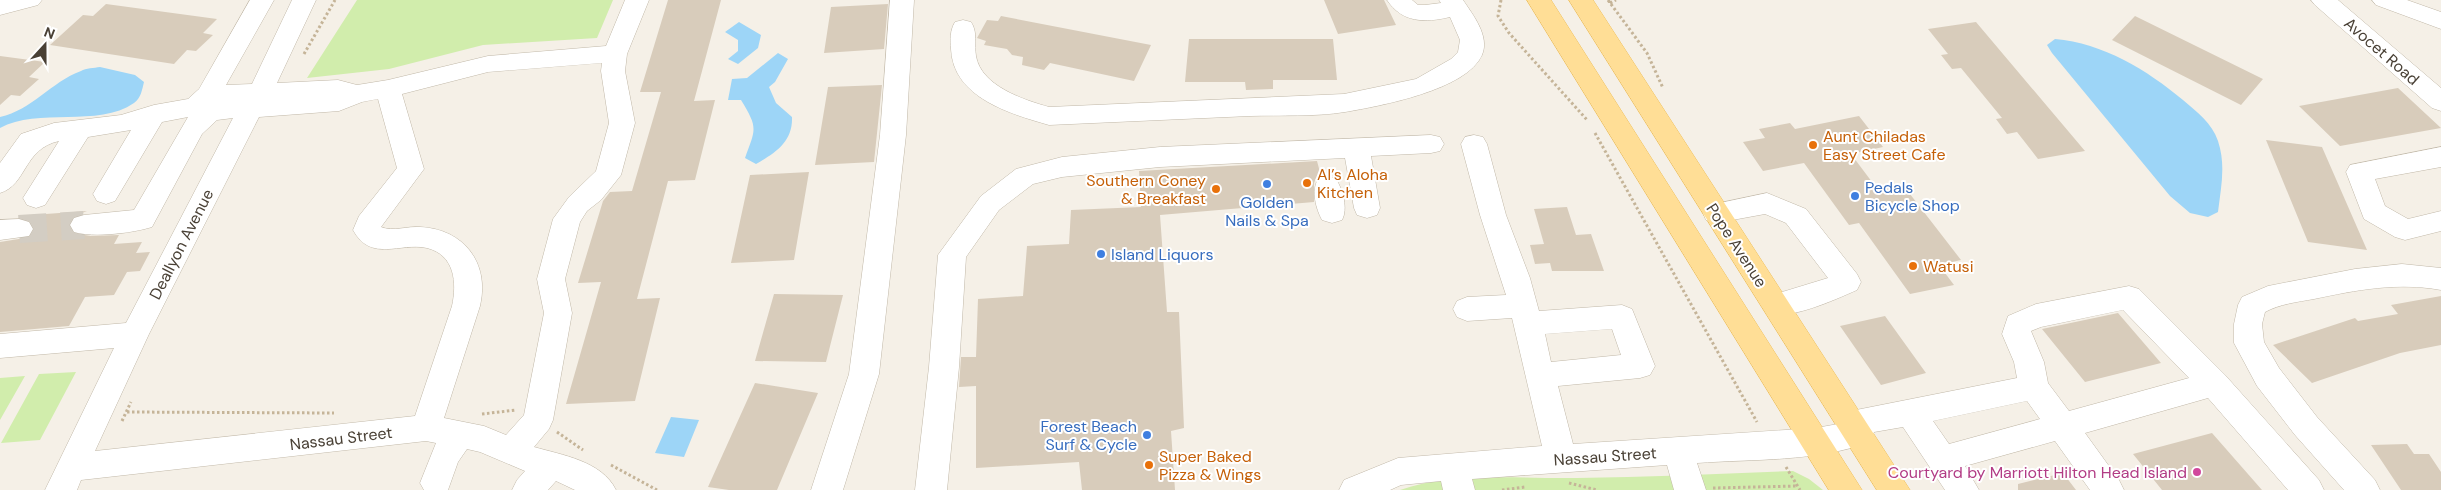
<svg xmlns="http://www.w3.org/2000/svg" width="2441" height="490" viewBox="0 0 2441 490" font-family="'DM Sans',sans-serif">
  <rect width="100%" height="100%" fill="#f5f0e7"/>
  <path fill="#d1edac" d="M357,0h256l-16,38 -114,7 -94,24 -82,9z
    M76,372l-36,68 -39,3 38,-69z
    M25,376l-25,44v-42z
    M1793,471l16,8 14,11h-423c53,-19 121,-11 177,-12 72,-1 144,-4 216,-7z"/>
  <path fill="#9dd5f7" d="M739,22l22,13 -3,13 -20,16 -10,-5 10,-8v-11l-13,-8z
    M2055,39c48,4 92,31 128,61 14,12 29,23 35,41 8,24 3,46 0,71l-10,5 -18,-4 -20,-17 -118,-143 -5,-8z
    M778,53l10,6 -13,23 -6,5 7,16 16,14c1,25 -17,36 -36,47l-11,-6c11,-30 13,-30 -4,-58h-13l4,-21 15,-1z
    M100,67l35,8 9,7c-2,8 -3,16 -10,21 -36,25 -96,4 -134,25v-11c32,-7 51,-35 81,-46 5,-3 13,-3 19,-4z
    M671,417l28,3 -15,37 -29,-4z"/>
  <path fill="#d8ccbb" d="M668,0h53l-27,101 21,-1 -20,80 -27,1 -31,118 23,-1 -25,103 -69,3 35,-122 -23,1 25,-82 7,-9 22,-1 29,-99h-21z
    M1324,0h60l12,25 -58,9z
    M106,4l111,15 -14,14 10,2 -17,16 -9,-1 -13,14 -124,-19 33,-30 10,1z
    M888,4l-4,45 -60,4 7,-46z
    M1001,16l150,29 -17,36 -84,-18 -6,7 -22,-5 1,-8 -11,-2 -5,-6 -23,-4 2,-4 -9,-3 10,-18 11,1z
    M2135,16l128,63 -22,26 -129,-65z
    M1976,22l109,129 -47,8 -21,-27 -10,2 -11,-15 6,-1 -41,-50 -9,1 -11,-14 7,-1 -20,-25z
    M1189,39h144l4,41h-64v9l-27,1 -1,-8h-60z
    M0,56l45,6 -16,15 10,2 -19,17 -9,-1 -11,10z
    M882,85l-8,77 -59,3 13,-78z
    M2398,88l43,40 -101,18 -41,-40z
    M1859,116l24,31 -32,7 27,36 25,-5 58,75 -22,5 15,20 -44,9 -51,-71 -10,2 -45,-62 -41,8 -20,-29 22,-4 -6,-9 31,-6 5,6z
    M2266,140l56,7 45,103 -59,-8z
    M1317,161l4,15 -5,2 -2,5v19l-154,13 7,97h12l5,116 -13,3 4,59h-93l-3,-28 -103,6v-82l-17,1 2,-30h15l2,-58 45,-3 4,-50 42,-2 2,-34 70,-3 -2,-36z
    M809,172l-15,88 -63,3 19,-88z
    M1567,207l9,28 15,-1 13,37h-52l-2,-8 -15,1 -5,-19 14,-1 -10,-35z
    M87,211l-15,6 -4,7 4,9 19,3 28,-1 -5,9 28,-2 -6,11 14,-1 -10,19 -13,1 -13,23 -29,2 -16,29 -69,6v-90l31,-5 4,-7 -6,-10 3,-5z
    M774,294l69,1 -17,67 -71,-1z
    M2441,296v49l-41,8 -88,30 -39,-38 82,-27 3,3 40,-7 -7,-9z
    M2118,313l43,50 -76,19 -43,-53z
    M1885,316l41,57 -45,12 -41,-59z
    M755,383l63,10 -41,97h-48l-21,-3z
    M2212,433l50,57h-100l-29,-36z
    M2407,444l7,10h15l12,18v18h-40l-30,-45z
    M2063,473l13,17h-58v-6z"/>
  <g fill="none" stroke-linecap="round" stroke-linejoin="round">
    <path stroke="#d3cdc3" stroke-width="28" stroke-dasharray="28 14" stroke-linecap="butt" d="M19,229l65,-4"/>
    <defs>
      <path id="minor" d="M0,0h42l-4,5 -38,10z
        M250,0h24l-48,85 26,-1 40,-84h24l-39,83 61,-3 19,5 31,-5 100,-24 118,-10 19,-46h24l-22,54 -2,17 10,52 -14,52 -20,25 -14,11 -7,11 -15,57 7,34 -19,107 -4,9 -15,18c28,8 68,14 82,43h-41l-19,-9 -8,9h-36l5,-10 8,-9 -45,-19 -13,-3 -9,13 -10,28h-24l-4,-7 16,-40 -10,-2 -345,39 -4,10h-32l69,-142 -114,10v-24l126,-11 107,-205 -16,2 -15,14 -50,93c-19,6 -59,11 -78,5l-4,-7 4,-7 10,-3 50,-5 54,-93 -26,5 -47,79 -9,3 -9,-3 -4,-7 38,-64 -43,7 -43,68 -9,3 -9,-3 -4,-7 36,-57c-36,8 -32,44 -59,52v-30l21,-29 33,-11 67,-8 33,-10 34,-6 11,-10zM602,63l-1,8 8,52 -13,48 -27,26 -16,22 -16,60 7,34 -20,102 -18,20 -22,-9 -40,-8 36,-112c10,-43 -16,-77 -60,-79 -13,-1 -27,5 -39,0l43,-58 -22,-75 86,-22zM378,99l19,69 -38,48 -6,14c18,33 47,12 74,18 28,7 30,35 25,58l-37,110 -320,35 54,-117 110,-217 80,-6 23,-9z
        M890,0h24l-8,135 -27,239 -36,116h-32l38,-116 31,-239z
        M1387,0h25l6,5h7l16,-2 -2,-3h24c10,15 27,36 19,55 -15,35 -102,51 -137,57 -30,5 -64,3 -95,4 -67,3 -134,6 -201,9 -38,-11 -96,-27 -98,-76 -1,-9 -1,-19 4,-27l8,-2 8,2c7,10 3,23 5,34 5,30 48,44 73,51l295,-13 72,-15 35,-20 7,-7 2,-12 -10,-23c-25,6 -48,6 -63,-17z
        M2311,0h27l103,88v23l-9,-3 -117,-103z
        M2372,0h35l34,12v17l-65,-24z
        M1431,135l9,2 4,7 -4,7 -9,2 -60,3 9,52 -3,7 -10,3 -10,-3 -3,-7 -9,-50 -185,9 -98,10 -29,7 -34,26 -33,47 -7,110 -12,123h-32l14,-123 9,-112 43,-59 35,-27 46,-12 98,-10z
        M1474,135l9,2 4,7 19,71 24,63 9,33 83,-6 10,4 23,57 -5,9 -10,3 -82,8 15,58 243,-16 22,-4 3,-11 176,-35 -3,-16 -12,-28 6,-18 28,-12 93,-18 10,3 86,86 94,105 5,10h-36l-80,-92 -123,35 34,47 5,10h-34l-35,-49 -90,25 14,24h-34l-42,-63 -29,5 -4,10c-54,20 -117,17 -173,21l9,27h-32l-7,-25 -195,14 3,11h-32l-2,-9 -40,4 -11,5h-51l5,-10 54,-22 144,-12 -30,-128 -45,3 -10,-4 -4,-8 4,-8 10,-4 39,-2 -26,-80 -19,-71 4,-7zM2123,310l66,68 -120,33 -21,-28 -4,-21 -13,-31 10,-4zM1612,329l9,26 -70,7 -6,-28zM2027,401l13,18 -91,25 -16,-23z
        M2441,147v20l-66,12 10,27 23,13 33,-8v20l-36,9 -10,-3 -31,-18 -18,-47 4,-7z
        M1327,176l9,3c7,11 12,30 6,41l-10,3 -10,-3c-6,-11 -11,-29 -4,-41z
        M1767,193l39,16 51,65 4,8 -4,8c-23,10 -68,31 -91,23l-4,-8 4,-8 62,-19 -42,-55 -21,-9 -49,9 -10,-3 -3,-7 3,-7z
        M19,219l10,3 4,7 -4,7 -29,4v-20z
        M2402,264l39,4v22c-43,-8 -85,0 -127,9 -17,3 -34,5 -49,13l-3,12 2,18 15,26 38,49 58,63 5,10h-36l-49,-55 -38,-49 -23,-43v-19l4,-19 4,-8 26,-11 87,-17z"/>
      <path id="major" d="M1527,0h24l311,490h-33z
        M1569,0h24l317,490h-33z"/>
    </defs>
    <use href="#minor" stroke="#c1b8a8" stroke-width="1"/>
    <use href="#major" stroke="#efbf5a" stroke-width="1"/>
    <path stroke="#c5b498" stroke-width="3" stroke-dasharray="2.5 2.5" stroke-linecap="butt" d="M1501,0l-3,16 11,17 79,88
      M1608,0l39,53 16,35
      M1610,3l6,-3
      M304,54l31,-54
      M1595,133l162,289
      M127,412l207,1
      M482,414l34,-4
      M122,421l9,-19
      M557,432l26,18
      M611,465l46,25
      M1786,467l14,23
      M1569,483l28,7
      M1713,488l84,-2
      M1502,490l23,-3"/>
    <use href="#minor" fill="#fff" fill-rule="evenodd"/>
    <use href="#major" fill="#ffde96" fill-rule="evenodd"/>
  </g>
  <g fill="#e8710a" stroke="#fff" stroke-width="2">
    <circle cx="1813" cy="145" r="5"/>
    <circle cx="1307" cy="183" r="5"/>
    <circle cx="1216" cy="189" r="5"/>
    <circle cx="1913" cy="266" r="5"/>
    <circle cx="1149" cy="465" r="5"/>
  </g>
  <g fill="#3f7fe0" stroke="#fff" stroke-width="2">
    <circle cx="1267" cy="184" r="5"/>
    <circle cx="1855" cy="196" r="5"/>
    <circle cx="1101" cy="254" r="5"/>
    <circle cx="1147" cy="435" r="5"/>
  </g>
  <circle fill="#d1479c" stroke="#fff" stroke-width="2" cx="2197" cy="472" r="5"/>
  <g text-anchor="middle" stroke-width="4" stroke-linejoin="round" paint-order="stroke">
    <g font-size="16" fill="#494035" stroke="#fff">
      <text transform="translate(2382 51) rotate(41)" y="6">Avocet Road</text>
      <text transform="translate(181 244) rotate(-63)" y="6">Deallyon Avenue</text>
      <text transform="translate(1737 245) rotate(57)" y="6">Pope Avenue</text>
      <text transform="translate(341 438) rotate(-7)" y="6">Nassau Street</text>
      <text transform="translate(1605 456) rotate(-4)" y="6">Nassau Street</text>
    </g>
    <g font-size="16" fill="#c56008" stroke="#fff" text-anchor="start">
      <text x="1823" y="142">Aunt Chiladas<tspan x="1823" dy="18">Easy Street Cafe</tspan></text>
      <text x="1317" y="180">Al’s Aloha<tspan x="1317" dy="18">Kitchen</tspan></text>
      <text x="1206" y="186" text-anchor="end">Southern Coney<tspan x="1206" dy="18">&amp; Breakfast</tspan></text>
      <text x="1923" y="272">Watusi</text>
      <text x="1159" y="462">Super Baked<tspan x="1159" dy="18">Pizza &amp; Wings</tspan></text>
    </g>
    <g font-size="16" fill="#366cbe" stroke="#fff" text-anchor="start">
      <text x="1865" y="193">Pedals<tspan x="1865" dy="18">Bicycle Shop</tspan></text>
      <text x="1267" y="208" text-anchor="middle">Golden<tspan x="1267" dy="18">Nails &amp; Spa</tspan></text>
      <text x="1111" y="260">Island Liquors</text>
      <text x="1137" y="432" text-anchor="end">Forest Beach<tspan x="1137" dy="18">Surf &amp; Cycle</tspan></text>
    </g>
    <g font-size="16" fill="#b23c85" stroke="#fff" text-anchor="end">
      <text x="2187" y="478">Courtyard by Marriott Hilton Head Island</text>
    </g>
  </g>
  <g transform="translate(45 45) rotate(21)" stroke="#ffffff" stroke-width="4" paint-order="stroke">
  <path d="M0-4L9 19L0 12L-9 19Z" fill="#494035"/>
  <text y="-8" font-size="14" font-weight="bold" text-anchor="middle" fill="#494035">N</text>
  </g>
</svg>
